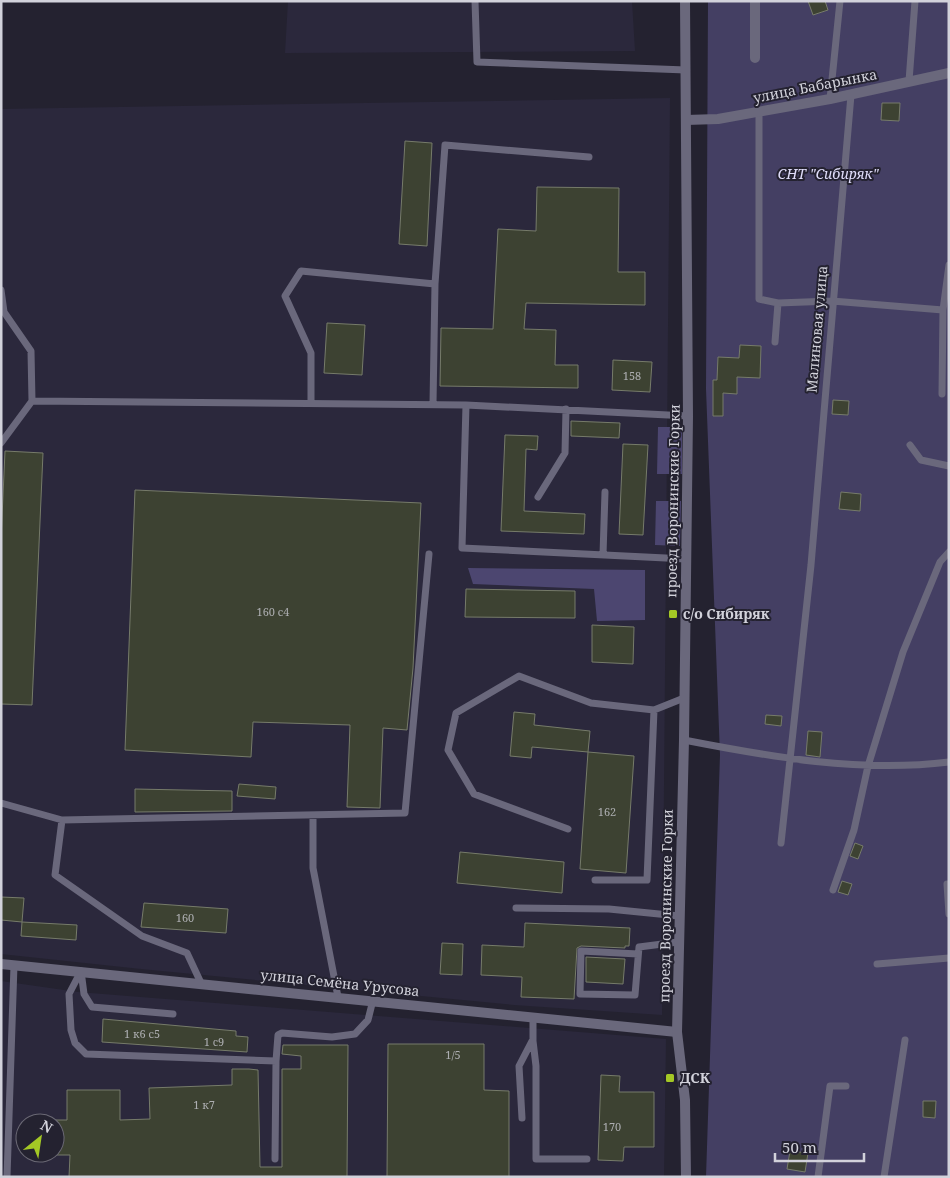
<svg xmlns="http://www.w3.org/2000/svg" width="950" height="1178" viewBox="0 0 950 1178" font-family="'Noto Serif',serif">
  <rect width="100%" height="100%" fill="#242230"/>
  <path fill="#2b283c" fill-rule="evenodd" d="M288,1h344l3,50 -350,2z
    M670,98l-8,917 -148,-10 -373,-36 -140,-15v-845z
    M1,981l77,11 588,47 -2,138h-663zM25,1123h30v30h-30z"/>
  <path fill="#443f63" d="M708,1h241v1176h-243l14,-422 -14,-366z"/>
  <path fill="#4c4670" d="M658,427h24v47h-25z
    M656,501h25l-1,45 -25,-1z
    M468,568l177,2v50l-48,1 -3,-32 -121,-5z"/>
  <path fill="#3d4232" stroke="#767b6a" d="M808,1h17l3,9 -15,5z
    M882,103h18l-1,18 -18,-1z
    M405,141l27,2 -5,103 -28,-2z
    M537,187l82,1 -1,84h27v33l-119,-2 -2,26 32,1 -1,35h23v23l-138,-2 1,-58 52,1 5,-100 38,2z
    M327,323l38,2 -3,50 -38,-2z
    M740,345l21,1 -1,32 -23,-1v17l-14,-1v23h-10v-36h4l1,-23 21,1z
    M613,360l39,2 -2,30 -38,-2z
    M833,400l16,1 -1,14 -16,-1z
    M571,421l49,2 -1,15 -48,-2z
    M505,435l33,1 -1,14 -11,-1 -2,62 61,3 -1,20 -83,-3z
    M623,444l25,1 -5,90 -24,-1z
    M5,451l38,2 -11,252 -31,-1v-164z
    M135,490l286,13 -8,165 -6,62 -24,-2 -3,80 -33,-1 3,-82 -97,-3 -2,35 -126,-7z
    M841,492l20,2 -1,17 -21,-2z
    M466,589l109,2v27l-110,-1z
    M592,625l42,2 -1,37 -41,-2z
    M514,712l21,2 -1,11 56,6 -2,21 -56,-5 -1,11 -21,-2z
    M766,715l16,1 -1,10 -16,-2z
    M808,731l14,1 -2,25 -14,-2z
    M588,752l46,4 -8,117 -46,-4z
    M239,784l37,3 -1,12 -38,-3z
    M135,789l97,2v20l-97,1z
    M855,843l8,3 -5,13 -8,-3z
    M460,852l104,10 -2,31 -105,-10z
    M842,881l10,3 -4,11 -10,-3z
    M1,897l23,1 -2,24 -21,-2z
    M144,903l84,6 -2,24 -85,-6z
    M22,922l55,3 -1,15 -55,-4z
    M525,923l105,5 -1,18h-4v2l-44,-2 -4,2 -3,51 -53,-2 1,-20 -41,-2 1,-30 42,2z
    M442,943l21,1 -1,31 -22,-1z
    M586,957l39,2 -2,25 -37,-2z
    M103,1019l133,12v5l12,1 -1,15 -145,-10z
    M388,1044h96v46l25,1v86h-122z
    M283,1045h65l-1,132h-278l1,-22h-15v-35h12v-30h53v30l30,-1 -1,-31 83,-3v-16h17l9,1 2,97h22v-98h19v-13l-19,-2z
    M601,1075l19,1 -1,16h35v55h-30l-1,14 -25,-1z
    M923,1101h13l-1,17 -12,-1z
    M790,1151l18,2 -3,19 -18,-3z"/>
  <g fill="none" stroke-linecap="round" stroke-linejoin="round">
    <path stroke="#6a687c" stroke-width="7" d="M475,1l2,61 209,8
      M909,81l6,-80
      M830,99l10,-98
      M759,112v187l19,4 54,-2 111,9
      M435,284l10,-139 144,12
      M1,290l3,22 27,39 1,50 -31,42
      M775,342l3,-39
      M942,394l1,-84 6,-45
      M32,401l434,4 222,11
      M311,403v-50l-26,-57 16,-25 134,13 -2,120
      M466,405l-4,143 224,11
      M910,445l11,15 28,6
      M538,497l27,-44 1,-44
      M603,555l2,-63
      M684,740c87,17 176,33 265,22
      M1,803l61,17 343,-7 24,-259
      M313,815v53l25,129
      M62,820l-7,55 87,61 45,17 14,30
      M568,829l-94,-35 -26,-44 8,-37 63,-37 72,27 63,7 30,-12
      M781,843l30,-278 40,-470
      M595,880h52l7,-170
      M947,884l2,30
      M833,890l21,-60 14,-64 35,-114 37,-90 9,-10
      M516,908l93,1 70,7
      M638,954l-57,-3 -1,43 55,1 4,-48 39,-5
      M877,964l72,-6
      M173,1014l-81,-7 -8,-13 -3,-23 -12,23 2,36 4,13 11,11 190,7 2,-26 4,-2 50,4 23,-3 13,-14 5,-20
      M533,1017v24l3,25v93h51
      M522,1118l-3,-52 13,-25
      M275,1159l1,-98
      M7,1177l7,-212
      M818,1177l12,-91h16
      M884,1177l21,-137"/>
    <path stroke="#6a687c" stroke-width="10" d="M755,1v57
      M686,120l32,-1 112,-20 119,-26
      M1,964l676,68"/>
    <path stroke="#6a687c" stroke-width="10" d="M685,1l3,415 -4,324 -7,292 8,68 1,77"/>
  </g>
  <g fill="#a4c825" stroke="#242230" stroke-width="2">
    <rect x="668" y="609" width="10" height="10" rx="2.5"/>
    <rect x="665" y="1073" width="10" height="10" rx="2.5"/>
  </g>
  <g text-anchor="middle" stroke-width="4" stroke-linejoin="round" paint-order="stroke">
    <g font-size="11" fill="#adaeb1">
      <text x="632" y="380">158</text>
      <text x="273" y="616">160 с4</text>
      <text x="607" y="816">162</text>
      <text x="185" y="922">160</text>
      <text x="142" y="1038">1 к6 с5</text>
      <text x="214" y="1046">1 c9</text>
      <text x="453" y="1059">1/5</text>
      <text x="204" y="1109">1 к7</text>
      <text x="612" y="1131">170</text>
    </g>
    <g font-size="14" fill="#d2d2db" stroke="#242230">
      <text transform="translate(815 86) rotate(-11)" y="5">улица Бабарынка</text>
      <text transform="translate(817 329) rotate(-85)" y="5">Малиновая улица</text>
      <text transform="translate(673 501) rotate(-89)" y="5">проезд Воронинские Горки</text>
      <text transform="translate(666 906) rotate(-89)" y="5">проезд Воронинские Горки</text>
      <text transform="translate(340 983) rotate(6)" y="5">улица Семёна Урусова</text>
    </g>
    <g font-size="14" font-style="italic" fill="#e0ddfa" stroke="#242230">
      <text x="828" y="179">СНТ "Сибиряк"</text>
    </g>
    <g font-size="14" font-weight="bold" fill="#d2d2db" stroke="#242230" text-anchor="start">
      <text x="683" y="619">с/о Сибиряк</text>
      <text x="680" y="1083">ДСК</text>
    </g>
  </g>
  <rect width="950" height="1178" fill="none" stroke="#d2d2db" stroke-width="5"/>
  <g transform="translate(40 1138) rotate(30)"><circle r="24" fill="#242230" stroke="#6a6874"/>
  <path d="M0-4L9 19L0 12L-9 19Z" fill="#a4c825"/>
  <text y="-8" font-size="14" font-weight="bold" text-anchor="middle" fill="#d2d2db">N</text>
  </g>
  <path d="M775 1153v8h89v-8" fill="none" stroke="#d2d2db" stroke-width="2.5"/>
  <text x="782" y="1153" font-size="15" fill="#d2d2db" stroke="#242230" stroke-width="4" paint-order="stroke">50 m</text>
</svg>
